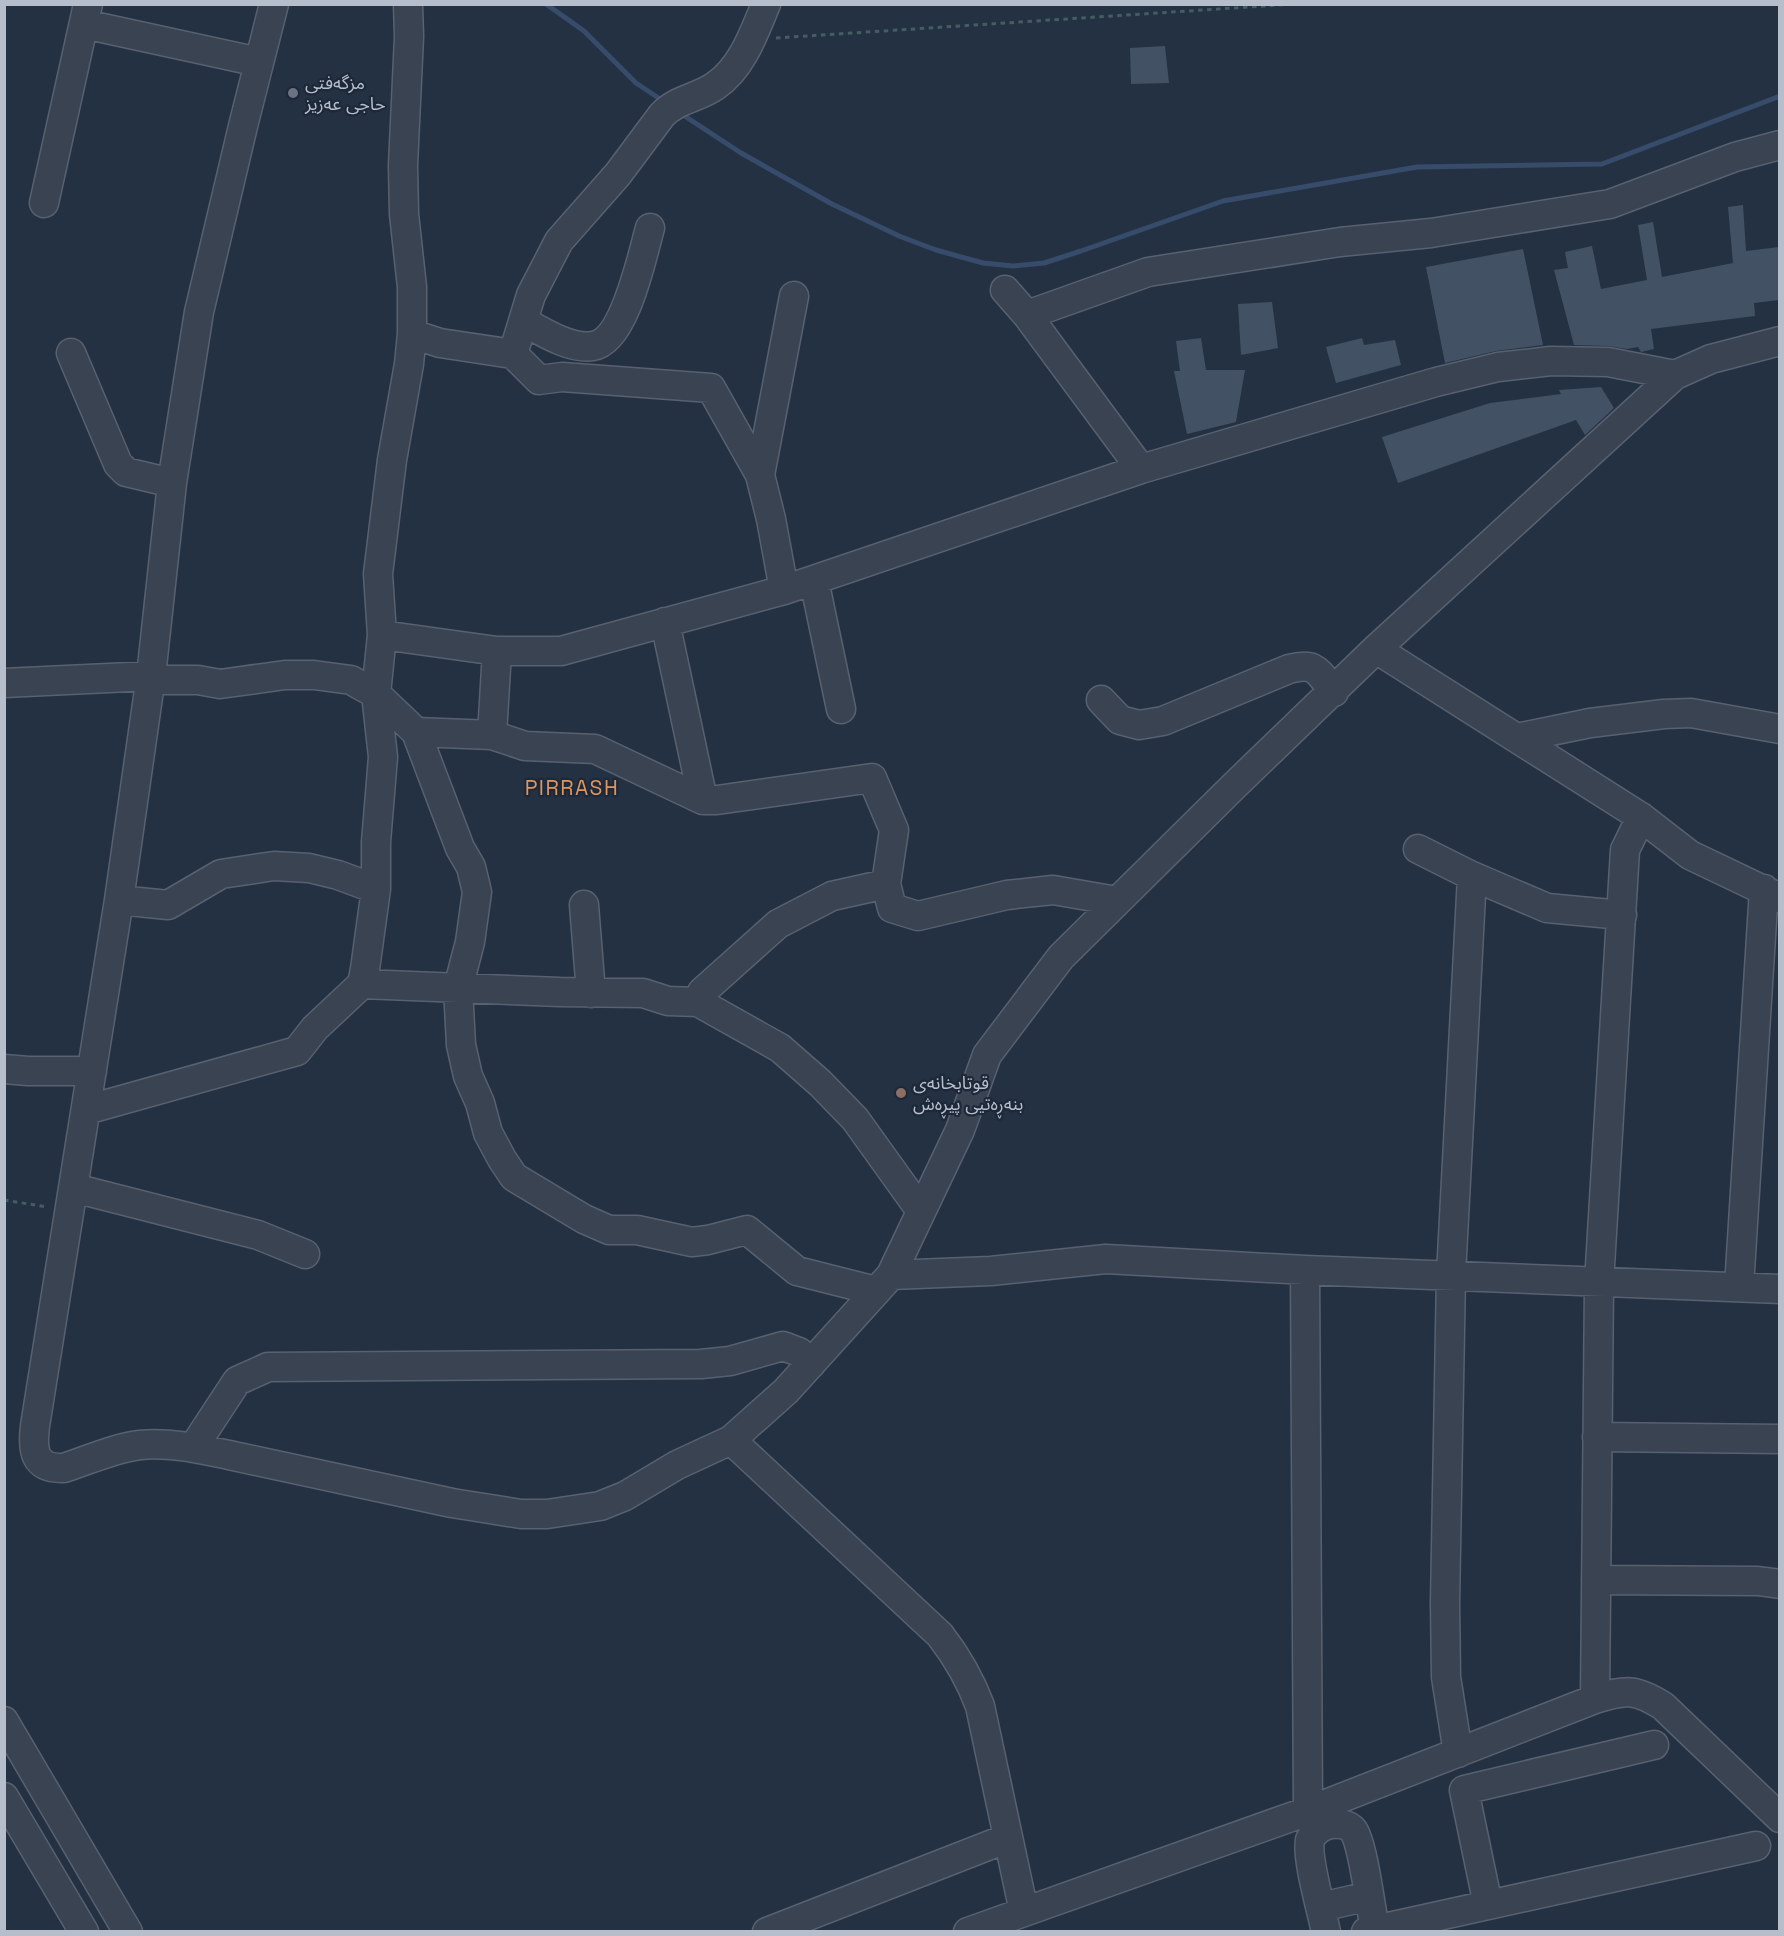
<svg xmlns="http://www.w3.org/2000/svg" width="1784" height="1936" viewBox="0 0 1784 1936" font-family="'Space Grotesk','Noto Sans Arabic',sans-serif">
  <rect width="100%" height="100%" fill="#243143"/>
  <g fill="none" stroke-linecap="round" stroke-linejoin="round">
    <path stroke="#374c6b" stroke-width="5" d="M546,4l38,27 52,52 27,18
      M680,113l61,40 91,51 67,32 37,14 47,13 30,3 31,-3 37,-12 142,-50 194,-34 185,-3 178,-68"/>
  </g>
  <path fill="#435165" d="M1165,46l4,37 -38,1 -1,-36z
    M1743,205l3,46 33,-4v53l-25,3 1,13 -104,13 3,20 -13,3 -3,-5 -11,2 -19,-3 -34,-1 -20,-75 14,-2 -3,-16 27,-6 9,43 46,-9 -9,-55 15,-3 9,55 71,-14 -5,-56z
    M1523,249l20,96 -47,6 -51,12 -19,-96z
    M1272,302l6,46 -37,7 -3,-51z
    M1201,338l5,32h39l-9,52 -49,12 -13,-63h6l-4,-30z
    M1362,338l2,7 31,-5 6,25 -65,18 -10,-36z
    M1601,387l13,21 -29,27 -9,-15 -178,63 -16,-46 108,-34 71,-9 -2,-4z"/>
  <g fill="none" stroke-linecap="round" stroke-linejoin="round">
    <defs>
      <path id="minor" d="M274,4l-30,118 -45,190 -27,171 -21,193 -32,224 -84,526c-3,25 -1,43 29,42 24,-8 51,-20 76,-23 30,-3 60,4 89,10l223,48 69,11h26l53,-8 25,-10 52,-31 54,-25 55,-49 105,-116 69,-145 27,-75 74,-98 174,-172 141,-136 299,-274 36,-16 69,-18
        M408,4l1,33 -6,128 1,49 8,73v47l28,9 73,11 18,-59 28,-54 59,-67 44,-59c15,-16 36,-17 53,-29 27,-18 39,-53 51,-82
        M84,24l175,38
        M44,203l44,-199
        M1005,290l22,25 114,154
        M1027,315l121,-43 192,-30 91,-9 179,-29 125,-47 45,-12
        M523,321c18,10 48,29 70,25 32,-5 49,-90 57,-118
        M71,353l47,111 8,8 46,11
        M513,354l26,26 23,-3 149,11 49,87
        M814,580l27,129
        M784,590l-13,-71 -11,-44 34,-179
        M665,622l38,178
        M382,635l115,16
        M1376,649l265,168 49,38 90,43
        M4,683l147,-7 14,4h33l22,4 65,-9h29l37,5 25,14 40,38 44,116 11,19 6,25 -7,50 -12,46 3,57 7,31 12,27 8,30 14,26 12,18 70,42 25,11h28l55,12 16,-2 39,-10 50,41 79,20
        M1101,700l19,20 19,5 24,-4 126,-52c28,-7 28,2 45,23
        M416,732l76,3 5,-84h64l223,-61 357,-121 295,-87 62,-15 53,-6 57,1 67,13
        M492,735l33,11 70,3 108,51h14l155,-22 22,52 -8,54 6,24 26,8 89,-21 46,-5 64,11
        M1517,738l73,-15 74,-9 27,-1 89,16
        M1418,849l54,27 75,32 75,7
        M119,900l49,5 53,-31 53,-8 35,2 29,7 38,14
        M584,905l7,88
        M362,984l198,8 83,1 25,8 30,1 82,46 40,35 35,36 66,92
        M698,1002l4,-10 76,-68 54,-28 54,-12
        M4,1069l24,2h64
        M86,1110l211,-59 18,-23 47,-44 3,-15 11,-80v-47l7,-85 -7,-63 6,-59 -4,-61 14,-114 17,-96 3,-30
        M74,1188l184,47 47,19
        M1305,1270l3,541
        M891,1275l100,-4 115,-12 199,11 475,19
        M1739,1287l25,-398
        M1597,1437l183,2
        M731,1440l209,195c17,22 30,44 40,71l44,206
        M193,1448l44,-67 31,-14 433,-3 29,-3 53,-15 16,6 12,12
        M1596,1580l162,1 22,3
        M1595,1699l4,-416 26,-433 16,-33
        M4,1721l124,211
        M1458,1753l-12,-76 -1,-74 6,-328 21,-399
        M4,1797l80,135
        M1488,1905l-24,-115 190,-45
        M1321,1907l48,-11
        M767,1932l241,-94
        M968,1932l340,-121 287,-112c31,-10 41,-10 68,7l117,112
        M1326,1932c-4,-20 -20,-75 -16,-92 3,-8 13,-15 21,-16 7,-1 17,0 22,6 10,13 18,80 22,100
        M1366,1932l390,-86"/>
    </defs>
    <use href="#minor" stroke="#576170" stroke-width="31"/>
    <path stroke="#445d60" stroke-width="3" stroke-dasharray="4.5 4.5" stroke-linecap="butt" d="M776,38l519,-34
      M4,1200l43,7"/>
    <use href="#minor" stroke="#394352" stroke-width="28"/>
  </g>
  <circle fill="#6b7280" stroke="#1d2838" stroke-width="2" cx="293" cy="93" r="6"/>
  <circle fill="#8d6e63" stroke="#1d2838" stroke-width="2" cx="901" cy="1093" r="6"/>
  <g text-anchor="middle" stroke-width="4.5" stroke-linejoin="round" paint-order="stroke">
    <g font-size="18" fill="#b6becc" stroke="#1d2838" text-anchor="start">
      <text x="305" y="89">مزگەفتی<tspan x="305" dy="21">حاجی عەزیز</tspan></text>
      <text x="913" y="1089">قوتابخانەی<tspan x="913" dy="21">بنەڕەتیی پیڕەش</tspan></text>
    </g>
    <g font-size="21" letter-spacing="1.5" fill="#dd9660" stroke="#1d2838">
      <text x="572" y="795">PIRRASH</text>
    </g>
  </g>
  <rect width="1784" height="1936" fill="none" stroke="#b6becc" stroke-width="12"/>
</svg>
